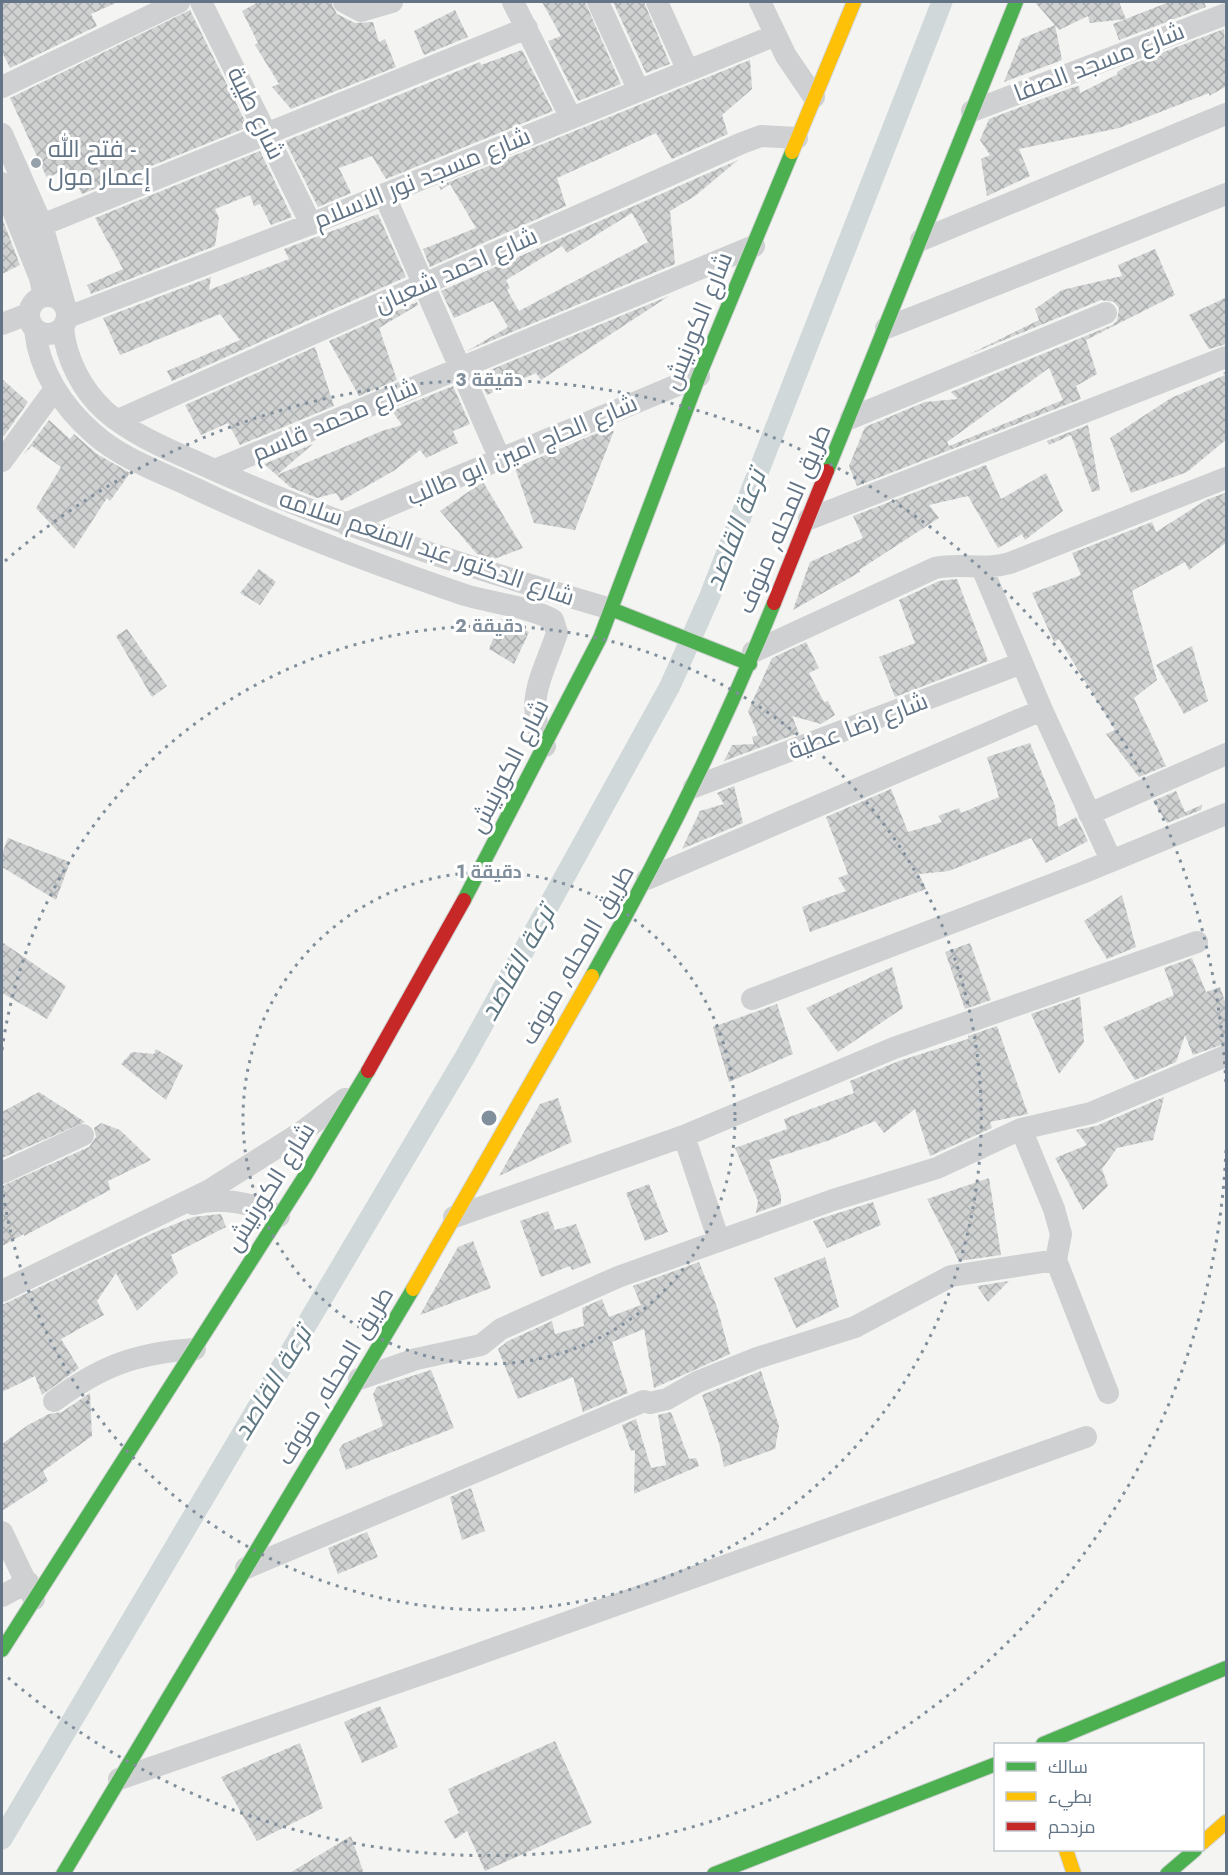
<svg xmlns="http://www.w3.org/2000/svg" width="1228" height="1875" viewBox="0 0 1228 1875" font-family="Jost,Cairo,sans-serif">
  <defs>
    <pattern id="building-cross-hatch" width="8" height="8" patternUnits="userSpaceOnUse" patternTransform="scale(1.5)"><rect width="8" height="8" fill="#d0d2d2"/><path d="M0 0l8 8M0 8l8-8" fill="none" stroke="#acafb0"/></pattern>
  </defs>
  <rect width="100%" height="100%" fill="#f4f5f2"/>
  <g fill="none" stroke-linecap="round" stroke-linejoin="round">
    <path stroke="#d0d8da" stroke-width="21" d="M2,1839l463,-782 205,-371 39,-88 233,-596"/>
  </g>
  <path fill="url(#building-cross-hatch)" fill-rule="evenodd" d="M2,2h116l-27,12 6,12 -87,42 -8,-16z
    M258,2h73l6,12 18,9 18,-1 6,20 6,-3 11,28 -105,42 -19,-22 7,-3 -24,-39 3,-2 -16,-32z
    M542,2h43l36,82 -43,17 -30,-60 13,-5z
    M613,2h31l26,62 -24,9z
    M1035,2h84l7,17 -36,4 -2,-7 -29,14z
    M1169,2h35l2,5 -87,33 -6,-16z
    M190,10l58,117 -166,67 -14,-26 -21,10 -37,-80z
    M455,10l13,27 -44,18 -10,-24z
    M1055,25l7,35 -58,22 17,-43z
    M1224,29l3,57 -18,10v-3l-90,35 -100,21 11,27 -43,20 -6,-37 9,-4 -10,-15 9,-21 82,-31 8,-2 1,7 38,-19 -1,-2 10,-6z
    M522,50l31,61 -167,68 -14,-23 -33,12 12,25 -33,14 -33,-66 195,-79 1,3z
    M750,60l2,29 -30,26 6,19 -56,25 -16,-26 -99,45 9,28 -136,61 -7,-18 53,-21 -26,-44 -9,6 -2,-4z
    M260,151l32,66 -21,8 -11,-21 -6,2 -4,-11 -35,14 4,9 -4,28 -124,48 -4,-9 36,-16 -28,-51z
    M738,160l-43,36 -25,15 5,53 -208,87 41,-24 -15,-26 -39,17 -13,-27zM632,213l16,29 -129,69 -12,-21 3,-2 -4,-8 56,-34 5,7z
    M378,214l28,63 -234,104 -5,-10 73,-31 -20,-26 -100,41 -17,-37 108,-41 -2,13 80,-31 -5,-10z
    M2,218l18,47 -18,9z
    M1155,249l20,46 -89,45 11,34 -21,12 5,13 -224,87 -8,-20 16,-39 60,-25 33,-3 -7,-7 161,-67 5,-4 2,-13 -5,-6 -13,-2 -133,55 71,-35 -4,-11 27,-19 60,-14 -4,-11zM1049,368l14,32 -114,46 -2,-4z
    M669,296l-128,84 -5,-7 -49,22 -9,-20z
    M1227,297v47l-18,5 -20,-34z
    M417,302l1,3 -39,23 18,52 -38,16 -30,-55z
    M315,347l19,59 -94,39 -12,-22 -27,12 -16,-30z
    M1227,371v68l-40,33 -56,21 -21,-55 61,-40 54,-23 -2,-2z
    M2,379l26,23 -24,34 -2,-3z
    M453,386l17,38 -17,7 5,12 -32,15 -6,-8 -25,20 -54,31 -5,-8 -19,5 -27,-11 -26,-23 49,-20 -36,31 105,-44 20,-6 -10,-14z
    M49,420l21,19 4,-5 23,20 33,19 -20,28 -3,-3 -33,51 -38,-41 25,-41 -29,-21 -9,9z
    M1088,425l12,65 -8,2 -21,-57 -22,10 -2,-4z
    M614,431l-39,99 -41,-7 -19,-55 82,-35z
    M986,465l15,34 45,-26 17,38 -38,29 -3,-6 -24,14 -30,-52 -39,9 10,13 -80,52 1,2 -67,38 17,-48 53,-24 -10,-22z
    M483,482l40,66 -29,11 -17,-5 -37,-43z
    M1225,493l2,49 -38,28 -4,-8 -53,29 25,89 -23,18 32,68 -27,11 -33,-43 9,-4 -56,-91 -5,3 -22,-49 49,-18 -9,-22 80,-31 4,10 50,-32z
    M259,569l17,13 -16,23 -20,-12z
    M957,579l31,82 -93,36 -16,-40 36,-14 -16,-43 40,-19z
    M501,619l28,13 -15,32 -25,-15z
    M127,629l40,57 -15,11 -36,-61z
    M806,642l13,26 -10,5 15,29 4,-1 7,14 -14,9 -29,-8 7,17 -75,28 8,-16 22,-1 -2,-7 6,-2 -10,-24 24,-53z
    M1192,646l16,55 -24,13 -28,-49z
    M1030,743l25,63 3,21 18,-10 12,24 -42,22 -15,-25 -82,33 -30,3 7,15 -116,43 -8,-25 44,-16 -8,-13 10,-4 -22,-57 65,-28 17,43 34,-10 -4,-6 21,-8 2,5 38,-16 -12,-40z
    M734,786l9,37 -61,26 18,-38 24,-7 -7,-11z
    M1176,791l9,21 17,-7 -1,5 -34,13 -14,-22z
    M8,838l62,24 -14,38 -54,-33v-13z
    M1122,895l14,52 -29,12 -23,-38z
    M2,942l64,44 -19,33 -45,-26z
    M970,943l21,57 -26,9 -20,-57z
    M1192,958l14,34 14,-5 7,20v36l-34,12 -8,-20 -9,27 -41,18 -32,-53 71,-32 -10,-27z
    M892,967l11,41 -65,44 -32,-44z
    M1080,997l4,45 -25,32 -28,-60z
    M777,1004l16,50 -64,28 -16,-55z
    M997,1026l31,88 -38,8 2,6 -62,28 -15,-47 -31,24 -9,-12 -45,19 -61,20 12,35v9l-25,9 2,-12 -23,-53 52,-19 -3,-10 70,-26 -4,-12 49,-20 69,-22v-3z
    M156,1049l27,16 -17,35 -45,-36 11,-12 22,2z
    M39,1092l46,30 -83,36v-46z
    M1164,1097l-11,43 -36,8 -15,21 6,17 -25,24 -28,-52 32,-13 -11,-15 20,-4z
    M558,1098l14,44 -73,34 41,-72z
    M101,1123l19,7 31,30 -43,21 2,9 -86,46v-2l-22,12v-60l87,-39 7,-10 -2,-9z
    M989,1178l12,77 -42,6 -32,-62z
    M649,1184l19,48 -23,9 -19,-48z
    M873,1202l8,23 -54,23 -14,-27z
    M548,1211l7,19 21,-6 15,39 -19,7 -2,-4 -29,11 -21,-56z
    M221,1214l5,13 -55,28 7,18 -41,38 -21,-38 -19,28 7,14 -43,24 18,29 -37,27 -7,-19 -33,16v-87l153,-73 38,-15z
    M473,1241l18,47 -71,27 38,-68z
    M825,1257l14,50 -43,21 -22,-50z
    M699,1262l18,45 13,47 -76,34 -10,-59 -32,13 16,51 -45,19 -10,-35 -55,22 -20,-50 10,-8 44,-20 3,13 29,-8 -2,-18 20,-9 7,18 32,-12 -8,-19z
    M1009,1281l-21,21 -11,-16z
    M431,1370l23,58 -108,42 -7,-20 4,-6 40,-18 -10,-32 4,-7z
    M761,1371l18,55 -4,23 -51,18 -5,-24 -17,-48z
    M90,1393l2,43 -49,35 5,10 -46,30v-67l26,-19 21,-11 13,-2z
    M671,1412l18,47 7,-1 3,8 -65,28 1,-44 -4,1 -9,-26 14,-6 15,49 15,-3 -8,-50z
    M471,1488l14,43 -23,9 -12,-43z
    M367,1532l11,25 -40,17 -10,-26z
    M380,1706l18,41 -36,16 -18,-41z
    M555,1741l37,82 -107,48 -18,-40 -12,8 -11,-18 15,-8 -11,-24z
    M300,1743l23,65 -66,33 -36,-64z
    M351,1836l13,38h-76z"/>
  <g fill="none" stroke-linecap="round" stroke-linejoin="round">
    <defs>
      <path id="fast" d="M827,471l189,-469
        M611,609l139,55
        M464,900l136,-262 99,-262 93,-224
        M592,976c69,-121 130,-245 182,-373
        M2,1650l303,-474 63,-105
        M1043,1744l183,-76
        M63,1874l350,-585
        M714,1874l282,-110
        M1167,1874l28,-24"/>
      <path id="slow" d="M792,152l62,-150
        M413,1289l179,-313
        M1202,1843l24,-21
        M1066,1850l8,24"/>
      <path id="jam" d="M774,603l53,-132
        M368,1071l96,-171"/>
    </defs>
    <use href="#fast" stroke="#d0d2d3" stroke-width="16"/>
    <use href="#slow" stroke="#d0d2d3" stroke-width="16"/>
    <use href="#jam" stroke="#d0d2d3" stroke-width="16"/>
    <path stroke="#cfd0d1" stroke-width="22" d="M201,2l110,222
      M344,2l17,9 31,-9
      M513,2l58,116
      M598,2l41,89
      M657,2l31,69
      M760,2l26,54 28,41
      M2,87l177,-85
      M972,111l254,-97
      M2,134l40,91 23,81
      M2,183l38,95 4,18
      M384,194l116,265
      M42,225l485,-197
      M921,240l305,-126
      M29 315a19 19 0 1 1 38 0a19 19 0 1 1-38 0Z
      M68,317l243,-93 465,-189
      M2,324l26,-10
      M63,328c3,31 19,62 42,83 32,28 78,44 116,62 126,56 257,97 390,136
      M886,328l340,-134
      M35,330c4,41 28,77 59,104 27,24 64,37 96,52 90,43 181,77 275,109 24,7 68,13 88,25l4,13c-14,42 -34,68 -12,113
      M851,418l255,-105
      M118,420l624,-277 19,-7 36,2
      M2,461l53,-72
      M215,470l539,-224
      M809,519l417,-162
      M345,524l354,-148
      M982,568l60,142 69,150
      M753,652l182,-84c26,-6 48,3 75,-5l216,-85
      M694,787l328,-124
      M1089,814l137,-60
      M647,879l395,-169
      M752,999l330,-126 144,-59
      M1021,1129l33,80 7,25 -5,26 52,133
      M684,1136l35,105
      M2,1173l81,-38
      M193,1204c30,-8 59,-1 86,12
      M454,1217l230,-81 210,-88 303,-106
      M2,1291l206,-100 95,-60 42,-32
      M359,1379l57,-20 65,-14 20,-16 117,-52 215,-77 104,-32 84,-39 70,-16 135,-57
      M54,1401c47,-35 82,-48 141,-52
      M2,1532l32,67
      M246,1568l398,-167 6,2 17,-4 30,-17 60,-24 98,-31 96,-51 105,-16
      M2,1596l26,-14
      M119,1779l340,-118 627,-224"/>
    <use href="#fast" stroke="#4caf50" stroke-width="14"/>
    <use href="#slow" stroke="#ffc107" stroke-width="14"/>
    <use href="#jam" stroke="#c62828" stroke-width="14"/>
  </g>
  <g fill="none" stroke="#818f9c" stroke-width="3" stroke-dasharray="3 6">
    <circle cx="489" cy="1118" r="246"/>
    <path d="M2 1050A492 492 0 1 1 2 1186"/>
    <path d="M1226 1150A738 738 0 0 1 5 1675M5 561A738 738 0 0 1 1226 1086"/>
  </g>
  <circle fill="#95a1ab" stroke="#fff" stroke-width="2" cx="36" cy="163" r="6"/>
  <g text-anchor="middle" stroke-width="6" stroke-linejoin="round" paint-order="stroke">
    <g font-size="24" fill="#627485" stroke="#fff">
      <text transform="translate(1099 62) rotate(-21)" y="8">شارع مسجد الصفا</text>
      <text transform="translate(256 113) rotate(64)" y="8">شارع طيبة</text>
      <text transform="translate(422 178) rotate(-22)" y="8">شارع مسجد نور الاسلام</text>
      <text transform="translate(456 270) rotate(-24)" y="8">شارع احمد شعبان</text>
      <text transform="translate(698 321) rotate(-68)" y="8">شارع الكورنيش</text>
      <text transform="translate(335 420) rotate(-23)" y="8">شارع محمد قاسم</text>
      <text transform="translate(522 450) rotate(-23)" y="8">شارع الحاج امين ابو طالب</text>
      <text transform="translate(784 519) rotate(-67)" y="8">طريق المحله, منوف</text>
      <text transform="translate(427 548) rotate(19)" y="8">شارع الدكتور عبد المنعم سلامه</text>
      <text transform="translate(858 726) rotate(-21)" y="8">شارع رضا عطية</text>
      <text transform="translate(509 766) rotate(-63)" y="8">شارع الكورنيش</text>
      <text transform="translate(577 955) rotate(-60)" y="8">طريق المحله, منوف</text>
      <text transform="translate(270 1187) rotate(-58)" y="8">شارع الكورنيش</text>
      <text transform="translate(335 1376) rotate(-59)" y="8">طريق المحله, منوف</text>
    </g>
    <g font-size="24" fill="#627485" stroke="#fff" text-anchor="start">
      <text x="48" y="157">فتح الله -<tspan x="48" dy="28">إعمار مول</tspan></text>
    </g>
    <g font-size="26" font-style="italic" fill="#5d7783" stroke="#fff">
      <text transform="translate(735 530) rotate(-69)" y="9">ترعة القاصد</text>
      <text transform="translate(517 963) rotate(-61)" y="9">ترعة القاصد</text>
      <text transform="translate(272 1383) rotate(-59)" y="9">ترعة القاصد</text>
    </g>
  </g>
  <circle cx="489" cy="1118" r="9" fill="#818f9c" stroke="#fff" stroke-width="3"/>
  <g font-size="18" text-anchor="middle" font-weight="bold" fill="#818f9c" stroke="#fff" stroke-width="6" stroke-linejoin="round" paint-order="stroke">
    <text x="489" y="386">3 دقيقة</text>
    <text x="489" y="632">2 دقيقة</text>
    <text x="489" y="878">1 دقيقة</text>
  </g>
  <rect width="1228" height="1875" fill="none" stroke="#627485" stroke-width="6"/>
  <rect x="994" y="1743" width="210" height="108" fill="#ffffff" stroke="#c0c7ce" stroke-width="1.5"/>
  <rect x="1006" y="1762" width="30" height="9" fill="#4caf50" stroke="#c0c7ce" stroke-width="1.5"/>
  <text x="1048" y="1773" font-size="18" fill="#627485">سالك</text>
  <rect x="1006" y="1792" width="30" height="9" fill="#ffc107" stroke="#c0c7ce" stroke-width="1.5"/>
  <text x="1048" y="1803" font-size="18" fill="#627485">بطيء</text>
  <rect x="1006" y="1822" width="30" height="9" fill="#c62828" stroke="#c0c7ce" stroke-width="1.5"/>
  <text x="1048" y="1833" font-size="18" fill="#627485">مزدحم</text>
</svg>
